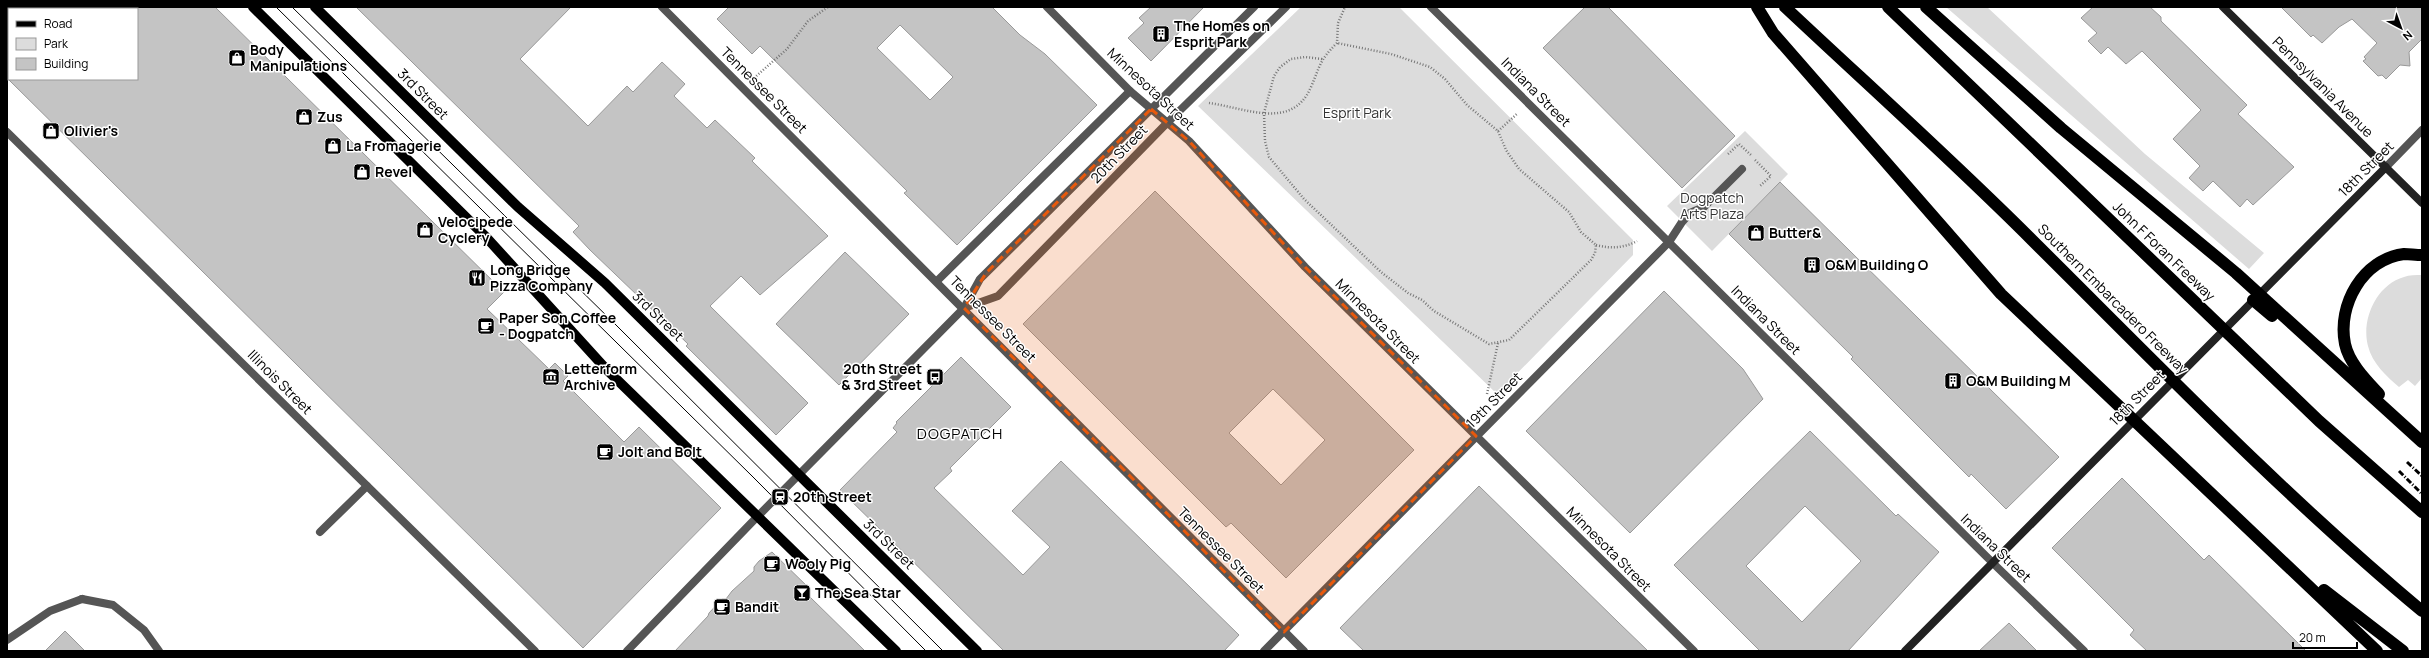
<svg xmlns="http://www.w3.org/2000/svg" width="2429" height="658" viewBox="0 0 2429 658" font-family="Manrope,sans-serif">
  <rect width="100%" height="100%" fill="#fff"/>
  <path fill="#dcdcdc" d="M1301,7h98l234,233v15l-136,139 -299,-288z
    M1946,7h41l158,147 119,99 -15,16z
    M1745,131l43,43 -76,77 -45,-45z
    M2422,275v103l-7,8 -7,-6 -9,7c-12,-10 -27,-24 -31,-41 -7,-26 8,-61 36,-69 5,-2 12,-2 18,-2z"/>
  <path fill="#c4c4c4" stroke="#999" fill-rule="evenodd" d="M137,7h78l289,285 -17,17 62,60 6,-6 13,13 -5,5 61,61 15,-15 82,81 -138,140 -575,-569h129z
    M356,7h215l-51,52 68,67 39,-40 6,6 29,-30 23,22 -11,12 33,32 8,-8 40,38 -3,3 76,75 -68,59 -19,-19 -31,30 98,97 -32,32 -90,-89 2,-2 -98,-94 -17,-18 6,-6z
    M729,7h263l28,28 25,19 52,51 -140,140 -53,-52 3,-2 -147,-145 -8,8 -35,-35zM900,25l53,52 -23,23 -53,-52z
    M1151,7h53l-53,54 -23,-23 16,-15 -5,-5z
    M1585,7h23l127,129 -53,52 -139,-140z
    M2093,7h57l11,10v4l86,84 -9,9 56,53 -41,38 -6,-6 -7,8 -27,-26 -10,10 -14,-13 11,-12 -27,-27 28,-29 -59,-59 -16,13 -18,-17 -7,7 -13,-13 9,-8 -16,-15z
    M2281,7h141v32l-13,13 1,14 -10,-1 -14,14 -4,-4 -4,1 -15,-15 3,-2 -2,-2 13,-14 -25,-24 -13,8 -17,16 -9,-8 -2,2z
    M1780,182l279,275 -53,52 -35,-35 -2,3 -118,-118 2,-2 -124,-123z
    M1155,191l259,259 -128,128 -55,-55 -5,4 -203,-203zM1273,389l52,51 -44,45 -52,-52z
    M845,252l64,62 -70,71 -63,-61z
    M1664,291l79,78 20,30 -133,134 -104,-102z
    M961,357l50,50 -61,61 2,3 -18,17 89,87 27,-28 -38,-36 49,-50 178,174 -15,16h-220l-164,-161 57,-58 -4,-4 4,-5 -1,-1z
    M1810,431l86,85 2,-2 41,38 -91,99h-88l-86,-86zM1805,506l56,55 -59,61 -56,-56z
    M2122,478l82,82 5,-5 97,96h-159l-17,-16 4,-5 -82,-82z
    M1479,486l139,136 30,29h-284l-24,-23z
    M772,552l38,37v8l55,54h-190l33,-35 1,-3 13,-14h4l6,-8 22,-20v-4l5,-6z
    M2009,623l28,28h-58z
    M65,631l20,20h-40z"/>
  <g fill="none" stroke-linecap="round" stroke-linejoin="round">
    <path stroke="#777" stroke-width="2.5" stroke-dasharray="1 2" stroke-linecap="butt" d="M1322,59l-17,-2 -14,2 -11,8 -6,9 -10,37 1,28 4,16 35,42 77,73 27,21 14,7 12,11 55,33 20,-4 82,-80 4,-7 1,-8 -15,-13 -12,-20 -50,-43 -13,-19 -8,-19 -31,-26 -22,-26 -15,-12 -39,-13 -54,-11
      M754,78l33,-29 21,-28 20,-14
      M1209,103c37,5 83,28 102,-16 10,-23 8,-26 26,-44l1,-20 7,-16
      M1498,131l20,-18
      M1728,154l11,-10 13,12
      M1755,160l16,16 -11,10
      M1596,245c15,4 28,3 41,-4
      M1487,394l11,-51"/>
    <path stroke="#555" stroke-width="8" d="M937,281l193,-190
      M320,532l47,-46
      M7,640l43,-29 32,-12"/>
    <path stroke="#555" stroke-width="8" d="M1669,242l13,-20 8,-9 14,-6 38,-38"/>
    <path stroke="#555" stroke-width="8" d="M662,7l642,644
      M1047,7l83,84 59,50 116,126 389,384
      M1431,7l568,562 85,82
      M2386,167l36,-37
      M964,308l34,-12 169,-173 119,-116
      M82,599l31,6 31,25 15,21
      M627,651l130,-134
      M1264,651l405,-409"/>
    <path stroke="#555" stroke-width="8" d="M7,132l528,519
      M757,517l207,-209 16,-29 274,-272"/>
    <path stroke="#222" stroke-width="8" d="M2223,7l199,196
      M1905,651l481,-484"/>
    <path stroke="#000" stroke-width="10" d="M253,7l233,230 120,132 290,282
      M315,7l203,200 87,76 372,368"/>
    <path stroke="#000" stroke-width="12" d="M1757,7l16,26 228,261 376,357
      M1785,7c82,77 167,153 247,233 127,126 252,256 390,371
      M1888,7l431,414 103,91
      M1926,7l135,121 175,145 186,169
      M2253,300l19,16
      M2379,394c-13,-14 -30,-31 -34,-50 -8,-39 18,-85 59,-90 5,0 12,1 18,1
      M2324,590l79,61"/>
    <path stroke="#000" stroke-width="1" d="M276,7l477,470 173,174
      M292,7l324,318 327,326"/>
    <path stroke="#000" stroke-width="3" stroke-dasharray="6 2 1 2" stroke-linecap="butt" d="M2407,462l15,14
      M2399,471l23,23"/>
  </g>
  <path fill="#e8590c" fill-opacity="0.2" stroke="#e8590c" stroke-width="3" stroke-dasharray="8 5" stroke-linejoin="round" d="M1151,109l38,32 116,126 171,169 -192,196 -320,-324 22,-35z"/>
  <defs>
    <symbol id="building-square" viewBox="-11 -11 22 22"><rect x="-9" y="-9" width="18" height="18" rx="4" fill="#000" stroke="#fff"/><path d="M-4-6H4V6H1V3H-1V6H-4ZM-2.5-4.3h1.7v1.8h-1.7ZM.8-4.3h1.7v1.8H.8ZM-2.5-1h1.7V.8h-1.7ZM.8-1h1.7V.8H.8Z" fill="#fff"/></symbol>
    <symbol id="shop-square" viewBox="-11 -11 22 22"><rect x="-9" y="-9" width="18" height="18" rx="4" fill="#000" stroke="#fff"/><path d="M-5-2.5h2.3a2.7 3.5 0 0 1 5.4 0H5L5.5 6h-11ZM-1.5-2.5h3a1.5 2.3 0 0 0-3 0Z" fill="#fff"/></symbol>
    <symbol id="restaurant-square" viewBox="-11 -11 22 22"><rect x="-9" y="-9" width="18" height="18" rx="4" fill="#000" stroke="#fff"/><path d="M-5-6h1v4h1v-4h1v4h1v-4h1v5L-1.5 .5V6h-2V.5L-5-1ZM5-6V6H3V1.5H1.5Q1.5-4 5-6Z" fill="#fff"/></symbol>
    <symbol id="cafe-square" viewBox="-11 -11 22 22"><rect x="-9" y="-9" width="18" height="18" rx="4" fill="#000" stroke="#fff"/><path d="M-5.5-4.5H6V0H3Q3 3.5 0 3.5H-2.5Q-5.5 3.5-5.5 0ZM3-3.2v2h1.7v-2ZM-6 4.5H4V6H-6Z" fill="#fff"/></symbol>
    <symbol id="museum-square" viewBox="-11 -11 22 22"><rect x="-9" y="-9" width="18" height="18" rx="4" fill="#000" stroke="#fff"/><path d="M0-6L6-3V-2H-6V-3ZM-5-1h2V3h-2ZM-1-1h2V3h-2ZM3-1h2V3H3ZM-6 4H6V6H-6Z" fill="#fff"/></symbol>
    <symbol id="bus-square" viewBox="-11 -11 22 22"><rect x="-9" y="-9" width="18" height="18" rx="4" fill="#000" stroke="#fff"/><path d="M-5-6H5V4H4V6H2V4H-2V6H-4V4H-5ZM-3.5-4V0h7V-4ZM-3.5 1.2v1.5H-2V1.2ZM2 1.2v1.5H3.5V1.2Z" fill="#fff"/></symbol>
    <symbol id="station-square" viewBox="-11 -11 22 22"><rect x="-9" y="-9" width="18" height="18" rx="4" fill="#000" stroke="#fff"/><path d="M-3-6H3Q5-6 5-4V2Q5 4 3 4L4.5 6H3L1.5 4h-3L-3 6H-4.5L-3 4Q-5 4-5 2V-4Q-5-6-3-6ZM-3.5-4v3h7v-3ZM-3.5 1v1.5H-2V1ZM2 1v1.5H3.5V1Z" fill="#fff"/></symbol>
    <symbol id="bar-square" viewBox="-11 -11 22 22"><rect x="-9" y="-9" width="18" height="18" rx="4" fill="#000" stroke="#fff"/><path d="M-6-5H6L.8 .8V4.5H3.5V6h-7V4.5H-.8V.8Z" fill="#fff"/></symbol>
  </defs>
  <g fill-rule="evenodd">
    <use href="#building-square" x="1151" y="24" width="20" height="20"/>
    <use href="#shop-square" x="227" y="48" width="20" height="20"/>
    <use href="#shop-square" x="294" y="107" width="20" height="20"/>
    <use href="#shop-square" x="41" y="121" width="20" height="20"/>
    <use href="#shop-square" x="323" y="136" width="20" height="20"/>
    <use href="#shop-square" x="352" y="162" width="20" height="20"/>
    <use href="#shop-square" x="415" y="220" width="20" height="20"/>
    <use href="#shop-square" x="1746" y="223" width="20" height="20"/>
    <use href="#building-square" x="1802" y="255" width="20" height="20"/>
    <use href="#restaurant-square" x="467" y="268" width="20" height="20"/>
    <use href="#cafe-square" x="476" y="316" width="20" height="20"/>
    <use href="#museum-square" x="541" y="367" width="20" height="20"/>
    <use href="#bus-square" x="925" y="367" width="20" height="20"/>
    <use href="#building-square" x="1943" y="371" width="20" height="20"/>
    <use href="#cafe-square" x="595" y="442" width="20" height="20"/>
    <use href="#station-square" x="770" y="487" width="20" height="20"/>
    <use href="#cafe-square" x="762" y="554" width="20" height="20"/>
    <use href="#bar-square" x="792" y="583" width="20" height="20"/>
    <use href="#cafe-square" x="712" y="597" width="20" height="20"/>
  </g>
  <g text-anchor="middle" stroke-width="3" stroke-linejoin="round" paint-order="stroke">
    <g font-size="14" font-weight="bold" fill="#000" stroke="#fff" text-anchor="start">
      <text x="1174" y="31">The Homes on<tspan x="1174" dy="16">Esprit Park</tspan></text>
      <text x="250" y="55">Body<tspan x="250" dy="16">Manipulations</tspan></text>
      <text x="317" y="122">Zus</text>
      <text x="64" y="136">Olivier's</text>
      <text x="346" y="151">La Fromagerie</text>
      <text x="375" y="177">Revel</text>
      <text x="438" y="227">Velocipede<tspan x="438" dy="16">Cyclery</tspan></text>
      <text x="1769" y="238">Butter&amp;</text>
      <text x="1825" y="270">O&amp;M Building O</text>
      <text x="490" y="275">Long Bridge<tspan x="490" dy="16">Pizza Company</tspan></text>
      <text x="499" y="323">Paper Son Coffee<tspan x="499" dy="16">- Dogpatch</tspan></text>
      <text x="564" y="374">Letterform<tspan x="564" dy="16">Archive</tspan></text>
      <text x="922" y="374" text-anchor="end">20th Street<tspan x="922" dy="16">&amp; 3rd Street</tspan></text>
      <text x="1966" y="386">O&amp;M Building M</text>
      <text x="618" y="457">Jolt and Bolt</text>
      <text x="793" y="502">20th Street</text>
      <text x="785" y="569">Wooly Pig</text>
      <text x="815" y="598">The Sea Star</text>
      <text x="735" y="612">Bandit</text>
    </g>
    <g font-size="14" fill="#000" stroke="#fff">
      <text transform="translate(2323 87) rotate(45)" y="5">Pennsylvania Avenue</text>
      <text transform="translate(1151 89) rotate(43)" y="5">Minnesota Street</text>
      <text transform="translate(764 90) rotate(45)" y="5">Tennessee Street</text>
      <text transform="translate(1536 92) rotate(45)" y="5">Indiana Street</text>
      <text transform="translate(423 94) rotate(45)" y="5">3rd Street</text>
      <text transform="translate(1119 154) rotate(-46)" y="5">20th Street</text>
      <text transform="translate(2366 169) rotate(-45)" y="5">18th Street</text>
      <text transform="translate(2164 251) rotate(44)" y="5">John F Foran Freeway</text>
      <text transform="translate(2113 299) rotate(45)" y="5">Southern Embarcadero Freeway</text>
      <text transform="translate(658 316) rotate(44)" y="5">3rd Street</text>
      <text transform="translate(993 319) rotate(45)" y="5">Tennessee Street</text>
      <text transform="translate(1766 320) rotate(45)" y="5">Indiana Street</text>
      <text transform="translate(1378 321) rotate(45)" y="5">Minnesota Street</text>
      <text transform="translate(280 382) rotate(45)" y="5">Illinois Street</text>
      <text transform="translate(2137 398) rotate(-45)" y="5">18th Street</text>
      <text transform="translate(1494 400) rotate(-45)" y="5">19th Street</text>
      <text transform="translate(889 544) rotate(44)" y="5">3rd Street</text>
      <text transform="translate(1996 548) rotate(44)" y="5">Indiana Street</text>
      <text transform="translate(1609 549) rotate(45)" y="5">Minnesota Street</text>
      <text transform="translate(1221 550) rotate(45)" y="5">Tennessee Street</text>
    </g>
    <g font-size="14" fill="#333" stroke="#fff">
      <text x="1357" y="118">Esprit Park</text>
      <text x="1712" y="203">Dogpatch<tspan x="1712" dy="16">Arts Plaza</tspan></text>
    </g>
    <g font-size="15" letter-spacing="1" fill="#000" stroke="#fff">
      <text x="960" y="439">DOGPATCH</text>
    </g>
  </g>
  <rect width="2429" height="658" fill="none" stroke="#000000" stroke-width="16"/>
  <rect x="8" y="8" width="130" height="72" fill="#ffffff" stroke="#999999"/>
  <rect x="16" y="21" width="20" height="6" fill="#000000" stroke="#999999"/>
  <text x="44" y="28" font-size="12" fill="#000000">Road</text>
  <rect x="16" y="38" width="20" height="12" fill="#dcdcdc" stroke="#999999"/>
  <text x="44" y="48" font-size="12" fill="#000000">Park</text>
  <rect x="16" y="58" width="20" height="12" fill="#c4c4c4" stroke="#999999"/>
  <text x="44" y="68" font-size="12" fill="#000000">Building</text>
  <g transform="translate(2401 28) rotate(139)" stroke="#ffffff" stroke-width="3" paint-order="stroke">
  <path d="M0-3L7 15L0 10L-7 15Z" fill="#000000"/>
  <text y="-6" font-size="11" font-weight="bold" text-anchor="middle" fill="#000000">N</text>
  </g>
  <path d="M2293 642v6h64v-6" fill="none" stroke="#000000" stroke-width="2"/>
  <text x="2299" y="642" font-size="12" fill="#000000" stroke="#ffffff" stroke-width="3" paint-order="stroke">20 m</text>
</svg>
